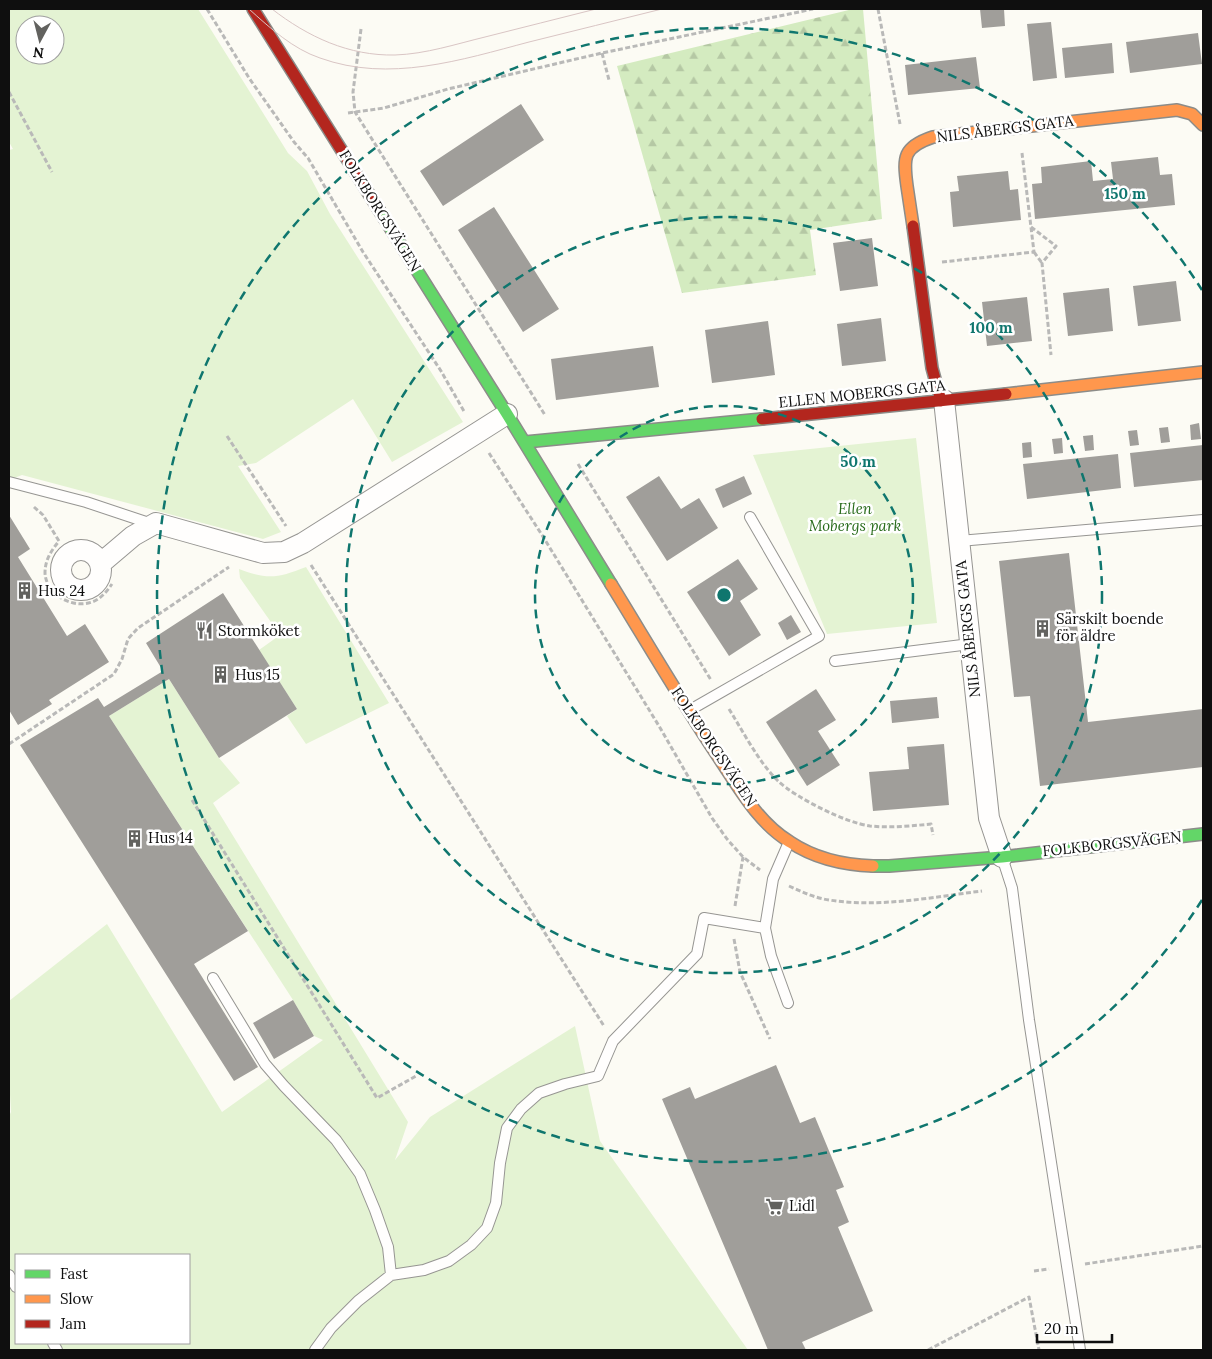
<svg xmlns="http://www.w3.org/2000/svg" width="1212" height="1359" viewBox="0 0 1212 1359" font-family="Lora,serif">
  <defs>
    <pattern id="forest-firs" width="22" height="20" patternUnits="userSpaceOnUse" patternTransform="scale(1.25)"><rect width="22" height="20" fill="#d4ebc0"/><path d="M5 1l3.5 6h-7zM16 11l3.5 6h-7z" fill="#b5c8a4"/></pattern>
  </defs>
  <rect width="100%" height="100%" fill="#fcfbf4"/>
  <path fill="#e4f3d3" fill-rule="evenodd" d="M9,9h189l90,144 19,18 23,43 133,208 -71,40 -39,-63 -97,64 -18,3 43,66 -18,7 -241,-64 -13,5v-330l4,-1 -4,-7zM25,25h30v30h-30z
    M916,438l21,185 -110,11 -74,-179z
    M306,567l83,136 -83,41 -19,-28 10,-7 -38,-59 21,-15 -40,-57 -1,-9c29,11 39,9 67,-2z
    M169,679l50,79 21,25 -27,20 195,319 -13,38 35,-43 145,-91 25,115 148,209h-739v-234l2,-4 -2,-35v-76l98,-77 115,188 101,-72 -9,-4 -21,-36 -184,-284zM16,1255h173v88h-173z"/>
  <path fill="url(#forest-firs)" d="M853,9h10l19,210 -72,11 6,45 -134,18 -65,-227z"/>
  <path fill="#a09e9a" d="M980,9h24l1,17 -23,2z
    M1051,22l6,56 -24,3 -6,-57z
    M1198,33l4,31 -72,9 -4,-31z
    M1112,43l2,30 -49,5 -3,-30z
    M976,57l4,31 -72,7 -3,-30z
    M521,104l23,36 -101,66 -23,-35z
    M1158,157l2,18 12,-1 3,31 -140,14 -3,-35 10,-1 -1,-16 50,-6 2,20 20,-2 -2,-17z
    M1008,171l2,19 8,-1 3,31 -68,7 -3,-35 9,-1 -2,-15z
    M494,207l65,102 -36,23 -65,-102z
    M872,238l6,48 -38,5 -7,-48z
    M1176,281l5,40 -43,5 -5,-40z
    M1109,288l4,43 -45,5 -5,-43z
    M1027,297l5,44 -45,5 -5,-44z
    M881,318l5,43 -44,5 -5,-42z
    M768,321l7,54 -63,8 -7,-53z
    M653,346l6,41 -103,13 -5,-41z
    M1199,423l2,16 -10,1 -1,-15z
    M1168,427l2,15 -9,1 -2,-15z
    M1137,430l2,15 -9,1 -2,-15z
    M1093,435l1,15 -9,1 -2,-15z
    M1062,438l1,15 -9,1 -2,-15z
    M1031,442l1,15 -9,1 -1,-15z
    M1203,445v35l-69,7 -4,-34z
    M1118,454l3,34 -94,11 -4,-35z
    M659,476l22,33 18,-11 19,30 -51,33 -41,-64z
    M744,476l8,18 -29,14 -8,-19z
    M9,515l21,34 -12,8 49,79 18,-12 24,38 -60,38 3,4 -34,21 -9,-15z
    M1069,553l19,169 115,-13v58l-163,19 -10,-90 -16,1 -15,-136z
    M738,559l20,30 -18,12 21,34 -32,21 -42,-64z
    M223,593l74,116 -78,49 -50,-79 -60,37 139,215 -54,33 64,103 -24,14 -214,-336 78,-47 6,9 59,-36 -17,-28z
    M791,615l10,17 -14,8 -9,-17z
    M816,689l20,31 -18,11 22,34 -33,21 -41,-64z
    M937,697l2,21 -47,5 -2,-22z
    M944,744l5,61 -76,6 -4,-39 40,-3 -2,-22z
    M293,1000l21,36 -40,23 -21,-36z
    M776,1065l24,58 15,-6 29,70 -8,3 13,32 -11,5 35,84 -71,31 4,8h-38l-106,-251 28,-12 5,12z"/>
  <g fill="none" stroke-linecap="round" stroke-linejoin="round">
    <defs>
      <path id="lane" d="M9,482l77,20 66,22
        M959,541l244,-21
        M835,661l135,-17
        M690,710l129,-74 -69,-119
        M1002,857l10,31 17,132 51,330
        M213,978l52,86 19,22 52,54 24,34 15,36 13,37 3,28
        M788,1003l-17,-47 -6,-28 8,-49 16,-37
        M9,1275l7,12
        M53,1343l4,7
        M315,1350l16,-22 27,-27 33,-26 33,-5 25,-9 22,-16 16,-17 9,-25 4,-40 7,-35 14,-19 18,-16 26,-9 33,-8 15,-35 84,-87 7,-36 61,10"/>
      <path id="street" d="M944,400l45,418 13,39
        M61 570a20 20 0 1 1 40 0a20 20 0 1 1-40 0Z
        M100,564l33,-28 23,-13 107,30 21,-1 19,-9 204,-129"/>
      <path id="fast" d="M379,210l128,204 104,170
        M525,442l237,-23
        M873,866h16l113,-9 201,-23"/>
      <path id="slow" d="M913,226c-2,-14 -4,-27 -6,-40 -4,-29 -4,-39 26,-49l244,-27 15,4 11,11
        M1006,394l197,-22
        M611,584c35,57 69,115 106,171 21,31 40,67 73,87 24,16 54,23 83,24"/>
      <path id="jam" d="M253,9l126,201
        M913,226l19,142 9,33
        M762,419l244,-25"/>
    </defs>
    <use href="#lane" stroke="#969592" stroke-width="12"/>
    <use href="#street" stroke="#969592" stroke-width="22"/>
    <use href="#fast" stroke="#8c8c89" stroke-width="14"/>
    <use href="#slow" stroke="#8c8c89" stroke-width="14"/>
    <use href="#jam" stroke="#8c8c89" stroke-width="14"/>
    <path stroke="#b9b9b8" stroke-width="3" stroke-dasharray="5 2.5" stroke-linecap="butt" d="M207,9l42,69 45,64 14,16 55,94 78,119 24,42
      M878,9l22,115
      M361,29l-8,63 2,20 190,303
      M602,53l7,27
      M9,92l43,80
      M348,113l36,-5 64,-19 154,-36 211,-44
      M1031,227l25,19 -14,17 9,92
      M1034,252l8,11
      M942,262l92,-10 -12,-99
      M227,436l59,90
      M489,453l53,82 117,191 53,92 15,21 16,18 17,13
      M578,464l133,216
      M34,507l9,8 16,26c-8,10 -14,19 -14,32 1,22 28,36 47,29 9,-3 15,-11 20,-18
      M311,565l293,461
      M729,709c15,24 29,52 49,72 18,17 68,42 92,45 20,2 41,0 61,-2l2,11
      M9,744l105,-70 8,-15 6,-20 10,-11 91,-61
      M192,800l185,298 39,-22
      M789,886c13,6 26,12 40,14 50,8 104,-3 153,-9
      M735,906l8,-49
      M734,939l6,33 30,67
      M1085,1264l118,-18
      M1034,1271l15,-2
      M928,1350l101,-53 10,53"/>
    <use href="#lane" stroke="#fffefd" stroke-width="10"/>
    <use href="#street" stroke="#fffefd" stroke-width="20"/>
    <use href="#fast" stroke="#63d668" stroke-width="11"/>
    <use href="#slow" stroke="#ff974d" stroke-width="11"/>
    <use href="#jam" stroke="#b3261e" stroke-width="11"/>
    <path stroke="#d9c5c4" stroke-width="1" d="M249,9c21,19 44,40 71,49 69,25 141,2 209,-16 44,-11 89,-22 133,-33
      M272,9c36,28 77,47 123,46 31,-1 61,-11 90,-18 37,-9 74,-19 111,-28"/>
  </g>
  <g fill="none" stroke="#0f766e" stroke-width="2.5" stroke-dasharray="9 6">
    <circle cx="724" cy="595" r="189"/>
    <circle cx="724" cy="595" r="378"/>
    <path d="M1202 900A567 567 0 1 1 1202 290"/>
  </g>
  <defs>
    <symbol id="building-bare" viewBox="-9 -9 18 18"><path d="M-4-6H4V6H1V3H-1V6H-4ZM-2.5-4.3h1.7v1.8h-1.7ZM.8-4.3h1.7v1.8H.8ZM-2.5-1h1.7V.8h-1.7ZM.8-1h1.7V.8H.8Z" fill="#62625f" stroke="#fff" stroke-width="2.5" paint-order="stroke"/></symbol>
    <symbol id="restaurant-bare" viewBox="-9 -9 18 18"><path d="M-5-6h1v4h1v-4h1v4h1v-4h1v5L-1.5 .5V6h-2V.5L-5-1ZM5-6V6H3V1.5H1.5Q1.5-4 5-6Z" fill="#62625f" stroke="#fff" stroke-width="2.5" paint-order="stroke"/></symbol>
    <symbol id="supermarket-bare" viewBox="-9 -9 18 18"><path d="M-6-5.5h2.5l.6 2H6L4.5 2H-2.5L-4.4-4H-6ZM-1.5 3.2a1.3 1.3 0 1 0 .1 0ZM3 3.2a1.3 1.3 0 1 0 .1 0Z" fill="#62625f" stroke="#fff" stroke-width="2.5" paint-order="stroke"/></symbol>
  </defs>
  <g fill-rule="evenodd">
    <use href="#building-bare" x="12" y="578" width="25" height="25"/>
    <use href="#building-bare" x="1030" y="616" width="25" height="25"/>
    <use href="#restaurant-bare" x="192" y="618" width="25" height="25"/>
    <use href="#building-bare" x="208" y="662" width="25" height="25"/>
    <use href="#building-bare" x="122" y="826" width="25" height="25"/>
    <use href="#supermarket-bare" x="762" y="1194" width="25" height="25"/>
  </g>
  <g text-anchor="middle" stroke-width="5" stroke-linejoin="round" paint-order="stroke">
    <g font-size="15" fill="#0f0f0f" stroke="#fff">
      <text transform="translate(1005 129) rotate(-7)" y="5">NILS ÅBERGS GATA</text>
      <text transform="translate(380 211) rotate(58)" y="5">FOLKBORGSVÄGEN</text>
      <text transform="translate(862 394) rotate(-6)" y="5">ELLEN MOBERGS GATA</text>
      <text transform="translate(968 629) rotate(-96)" y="5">NILS ÅBERGS GATA</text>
      <text transform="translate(714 747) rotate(56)" y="5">FOLKBORGSVÄGEN</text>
      <text transform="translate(1112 844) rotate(-6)" y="5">FOLKBORGSVÄGEN</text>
    </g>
    <g font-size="15" font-style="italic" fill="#286b1b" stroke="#fff">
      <text x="855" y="514">Ellen<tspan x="855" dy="17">Mobergs park</tspan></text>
    </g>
    <g font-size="15" fill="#0f0f0f" stroke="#fff" text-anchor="start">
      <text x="38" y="596">Hus 24</text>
      <text x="1056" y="624">Särskilt boende<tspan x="1056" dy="17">för äldre</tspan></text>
      <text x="218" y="636">Stormköket</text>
      <text x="235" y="680">Hus 15</text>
      <text x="148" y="843">Hus 14</text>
      <text x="789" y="1211">Lidl</text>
    </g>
  </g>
  <circle cx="724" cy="595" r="8" fill="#0f766e" stroke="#fff" stroke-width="2.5"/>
  <g font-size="15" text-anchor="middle" font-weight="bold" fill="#0f766e" stroke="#fff" stroke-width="5" stroke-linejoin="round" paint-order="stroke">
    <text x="1125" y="199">150 m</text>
    <text x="991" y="333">100 m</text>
    <text x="858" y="467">50 m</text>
  </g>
  <rect width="1212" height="1359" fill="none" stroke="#0f0f0f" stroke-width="20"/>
  <rect x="15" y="1254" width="175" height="90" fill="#ffffff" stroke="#9f9f9f"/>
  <rect x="25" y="1270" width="25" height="8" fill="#63d668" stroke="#9f9f9f"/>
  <text x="60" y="1279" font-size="15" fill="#0f0f0f">Fast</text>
  <rect x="25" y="1295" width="25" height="8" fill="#ff974d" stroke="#9f9f9f"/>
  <text x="60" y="1304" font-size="15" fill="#0f0f0f">Slow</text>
  <rect x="25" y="1320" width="25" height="8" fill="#b3261e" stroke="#9f9f9f"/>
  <text x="60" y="1329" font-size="15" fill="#0f0f0f">Jam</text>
  <g transform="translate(40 40) rotate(187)"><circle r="24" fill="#ffffff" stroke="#9f9f9f"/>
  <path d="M0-4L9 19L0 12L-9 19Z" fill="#62625f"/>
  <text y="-8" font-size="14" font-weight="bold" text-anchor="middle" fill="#0f0f0f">N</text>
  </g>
  <path d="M1037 1334v8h75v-8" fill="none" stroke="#0f0f0f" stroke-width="2.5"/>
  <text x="1044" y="1334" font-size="15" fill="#0f0f0f" stroke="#ffffff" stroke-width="4" paint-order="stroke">20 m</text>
</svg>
